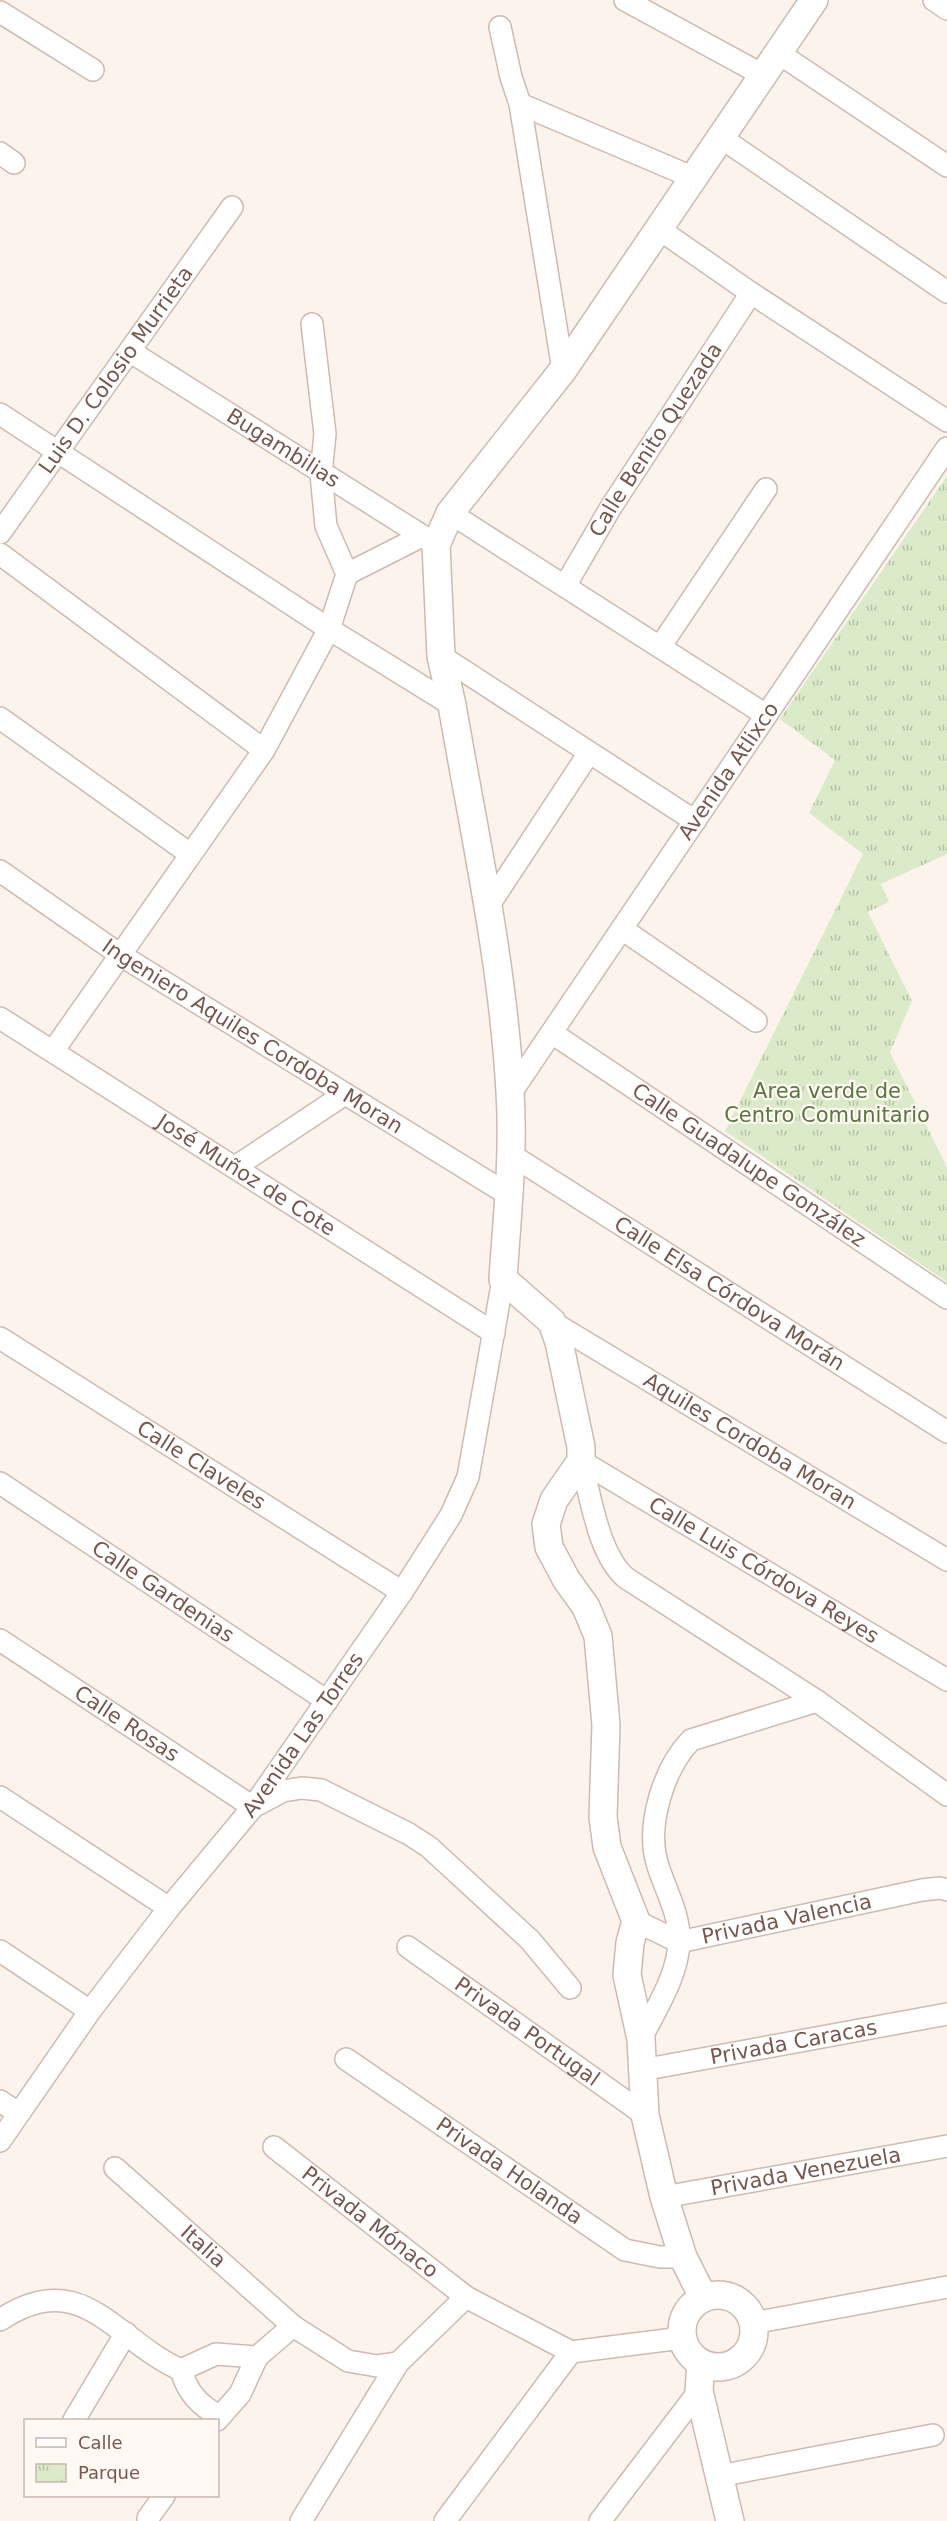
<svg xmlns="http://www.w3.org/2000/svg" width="947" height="2521" viewBox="0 0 947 2521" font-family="'DejaVu Sans',sans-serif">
  <defs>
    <pattern id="park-tufts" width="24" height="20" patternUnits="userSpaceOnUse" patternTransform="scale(1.5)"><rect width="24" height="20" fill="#dbebca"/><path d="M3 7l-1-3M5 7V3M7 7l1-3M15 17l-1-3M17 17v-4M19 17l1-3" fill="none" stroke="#b6c1a6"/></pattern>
  </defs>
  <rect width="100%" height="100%" fill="#fcf4ec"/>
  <path fill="url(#park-tufts)" d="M947,476v378l-66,30 8,18 -21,10 44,89 -22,51 57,115v115l-222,-151 138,-277 -54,-41 26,-53 -55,-41z"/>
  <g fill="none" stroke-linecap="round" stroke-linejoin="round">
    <defs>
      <g id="minor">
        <path d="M625,0l136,74"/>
        <path d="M934,0l13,9"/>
        <path d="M0,12l93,58"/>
        <path d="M500,27l11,50 9,27 43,266"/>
        <path d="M777,52l170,114"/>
        <path d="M520,104l172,73"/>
        <path d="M720,137l227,155"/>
        <path d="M0,153l14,10"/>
        <path d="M659,229l92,64 196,128"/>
        <path d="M312,324l13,110 -4,40 5,52 21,48"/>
        <path id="s1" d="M131,352l301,190"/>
        <path d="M0,414l329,215 123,76"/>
        <path d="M450,513l316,202"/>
        <path id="s2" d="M0,533l232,-326"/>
        <path d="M0,554l264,196"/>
        <path id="s3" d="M565,586l46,-79 140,-214"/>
        <path d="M660,647l106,-158"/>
        <path d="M441,656l254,165"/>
        <path d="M0,718l190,136"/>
        <path id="s4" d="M0,871l122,85 387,239"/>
        <path d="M487,908l102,-155"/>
        <path d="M622,929l134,92"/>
        <path id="s5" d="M0,1018l494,315"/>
        <path id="s6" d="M552,1033l395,265"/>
        <path d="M53,1051l211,-301 65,-121 18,-55 75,-38"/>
        <path id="s7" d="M510,1094l437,-646"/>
        <path id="s8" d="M510,1154l437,278"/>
        <path d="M235,1167l110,-73"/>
        <path id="s9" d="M552,1322l395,238"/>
        <path id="s10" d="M0,1338l402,254"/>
        <path d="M581,1461c10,36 17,93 45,117l191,123 130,94"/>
        <path id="s11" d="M581,1461l366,219"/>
        <path id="s12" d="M0,1483l327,218"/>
        <path id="s13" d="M0,1640l253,167 30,-16 19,-3 19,2 88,44 20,13 101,93 40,48"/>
        <path d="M0,1797l169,111"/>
        <path id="s14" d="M636,1921l43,21 243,-52 18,-2 7,2"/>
        <path id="s15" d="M408,1947l237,168"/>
        <path d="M0,1951l90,60"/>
        <path d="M641,2039c14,-29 37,-63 38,-97 1,-29 -14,-52 -22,-79 -11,-39 7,-95 34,-123l126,-39"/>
        <path id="s16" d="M346,2059l279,191 35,7h23"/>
        <path id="s17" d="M642,2070l305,-56"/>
        <path d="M0,2101l18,12"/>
        <path id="s18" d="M0,2141l90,-130 79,-103 84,-101 149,-215 49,-77 17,-38 35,-198"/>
        <path id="s19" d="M274,2147l192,150 105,55 111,-14"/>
        <path id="s20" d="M115,2168l178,158 55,35 29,5 21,-3"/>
        <path id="s21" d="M664,2197l283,-51"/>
        <path d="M0,2320c82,-55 114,20 181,50"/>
        <path d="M753,2323l194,-36"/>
        <path d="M181,2370l35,-16 41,3 36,-31"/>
        <path d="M181,2370c6,22 18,36 39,46"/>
        <path d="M74,2420l52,-87"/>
        <path d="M217,2420l23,-26 17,-37"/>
        <path d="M719,2476l214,-41"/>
        <path d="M148,2518l16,-22"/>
        <path d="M301,2521l97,-158 68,-66"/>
        <path d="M445,2521l126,-169"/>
        <path d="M600,2521l99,-130"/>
      </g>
      <path id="tertiary" d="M682 2331a36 36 0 1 1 72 0a36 36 0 1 1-72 0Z
        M703,2297l-20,-40 -19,-60 -19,-82 -4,-76 -14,-64 3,-32 6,-22 -29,-74 -4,-30 3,-92 -8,-89 -12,-29 -20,-28 -17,-32 -3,-23 8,-24 27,-39v-14l-22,-105 -7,-20 -49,-43c4,-62 11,-125 7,-187 -7,-130 -36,-259 -58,-387l-11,-49 -5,-111 14,-32 113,-143 251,-370
        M701,2363l-2,28 31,130"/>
    </defs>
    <use href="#minor" stroke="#cfbab1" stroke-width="24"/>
    <use href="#tertiary" stroke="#cfbab1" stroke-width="30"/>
    <use href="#minor" stroke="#fff" stroke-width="21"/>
    <use href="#tertiary" stroke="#fff" stroke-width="27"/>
  </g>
  <g text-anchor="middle" stroke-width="4.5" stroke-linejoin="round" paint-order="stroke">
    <g font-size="21" fill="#78584e" stroke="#fff8f3">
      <text dy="7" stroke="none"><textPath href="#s2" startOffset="200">Luis D. Colosio Murrieta</textPath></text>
      <text dy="7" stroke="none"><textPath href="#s3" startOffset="172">Calle Benito Quezada</textPath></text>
      <text dy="7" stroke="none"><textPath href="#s1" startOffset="180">Bugambilias</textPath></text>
      <text dy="7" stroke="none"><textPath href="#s7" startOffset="390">Avenida Atlixco</textPath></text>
      <text dy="7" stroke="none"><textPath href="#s4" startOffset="302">Ingeniero Aquiles Cordoba Moran</textPath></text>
      <text dy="7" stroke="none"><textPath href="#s6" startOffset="237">Calle Guadalupe González</textPath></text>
      <text dy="7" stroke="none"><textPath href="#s5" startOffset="292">José Muñoz de Cote</textPath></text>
      <text dy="7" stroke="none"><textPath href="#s8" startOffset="260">Calle Elsa Córdova Morán</textPath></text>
      <text dy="7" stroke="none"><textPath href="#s9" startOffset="231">Aquiles Cordoba Moran</textPath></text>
      <text dy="7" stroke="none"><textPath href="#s10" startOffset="238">Calle Claveles</textPath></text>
      <text dy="7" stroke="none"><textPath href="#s11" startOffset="213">Calle Luis Córdova Reyes</textPath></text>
      <text dy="7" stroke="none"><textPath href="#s12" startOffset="196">Calle Gardenias</textPath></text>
      <text dy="7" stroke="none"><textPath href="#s13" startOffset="152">Calle Rosas</textPath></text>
      <text dy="7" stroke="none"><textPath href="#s18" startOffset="507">Avenida Las Torres</textPath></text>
      <text dy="7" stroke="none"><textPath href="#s14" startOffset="158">Privada Valencia</textPath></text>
      <text dy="7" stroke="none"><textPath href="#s15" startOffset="146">Privada Portugal</textPath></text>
      <text dy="7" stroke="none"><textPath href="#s17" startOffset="154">Privada Caracas</textPath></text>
      <text dy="7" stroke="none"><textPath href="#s16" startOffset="198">Privada Holanda</textPath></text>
      <text dy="7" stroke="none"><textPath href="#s21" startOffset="144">Privada Venezuela</textPath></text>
      <text dy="7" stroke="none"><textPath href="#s19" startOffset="122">Privada Mónaco</textPath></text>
      <text dy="7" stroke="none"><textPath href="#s20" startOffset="118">Italia</textPath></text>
    </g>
    <g font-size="21" fill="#597743" stroke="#fff8f3">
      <text x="827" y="1098">Area verde de<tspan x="827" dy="24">Centro Comunitario</tspan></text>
    </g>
  </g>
  <rect x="24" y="2419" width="195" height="78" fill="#fff8f3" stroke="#c9b8b1" stroke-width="1.5"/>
  <rect x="36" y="2438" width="30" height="9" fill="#ffffff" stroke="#c9b8b1" stroke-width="1.5"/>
  <text x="78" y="2449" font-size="18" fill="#78584e">Calle</text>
  <rect x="36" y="2464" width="30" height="18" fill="url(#park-tufts)" stroke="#c9b8b1" stroke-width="1.5"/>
  <text x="78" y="2479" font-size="18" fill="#78584e">Parque</text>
</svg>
